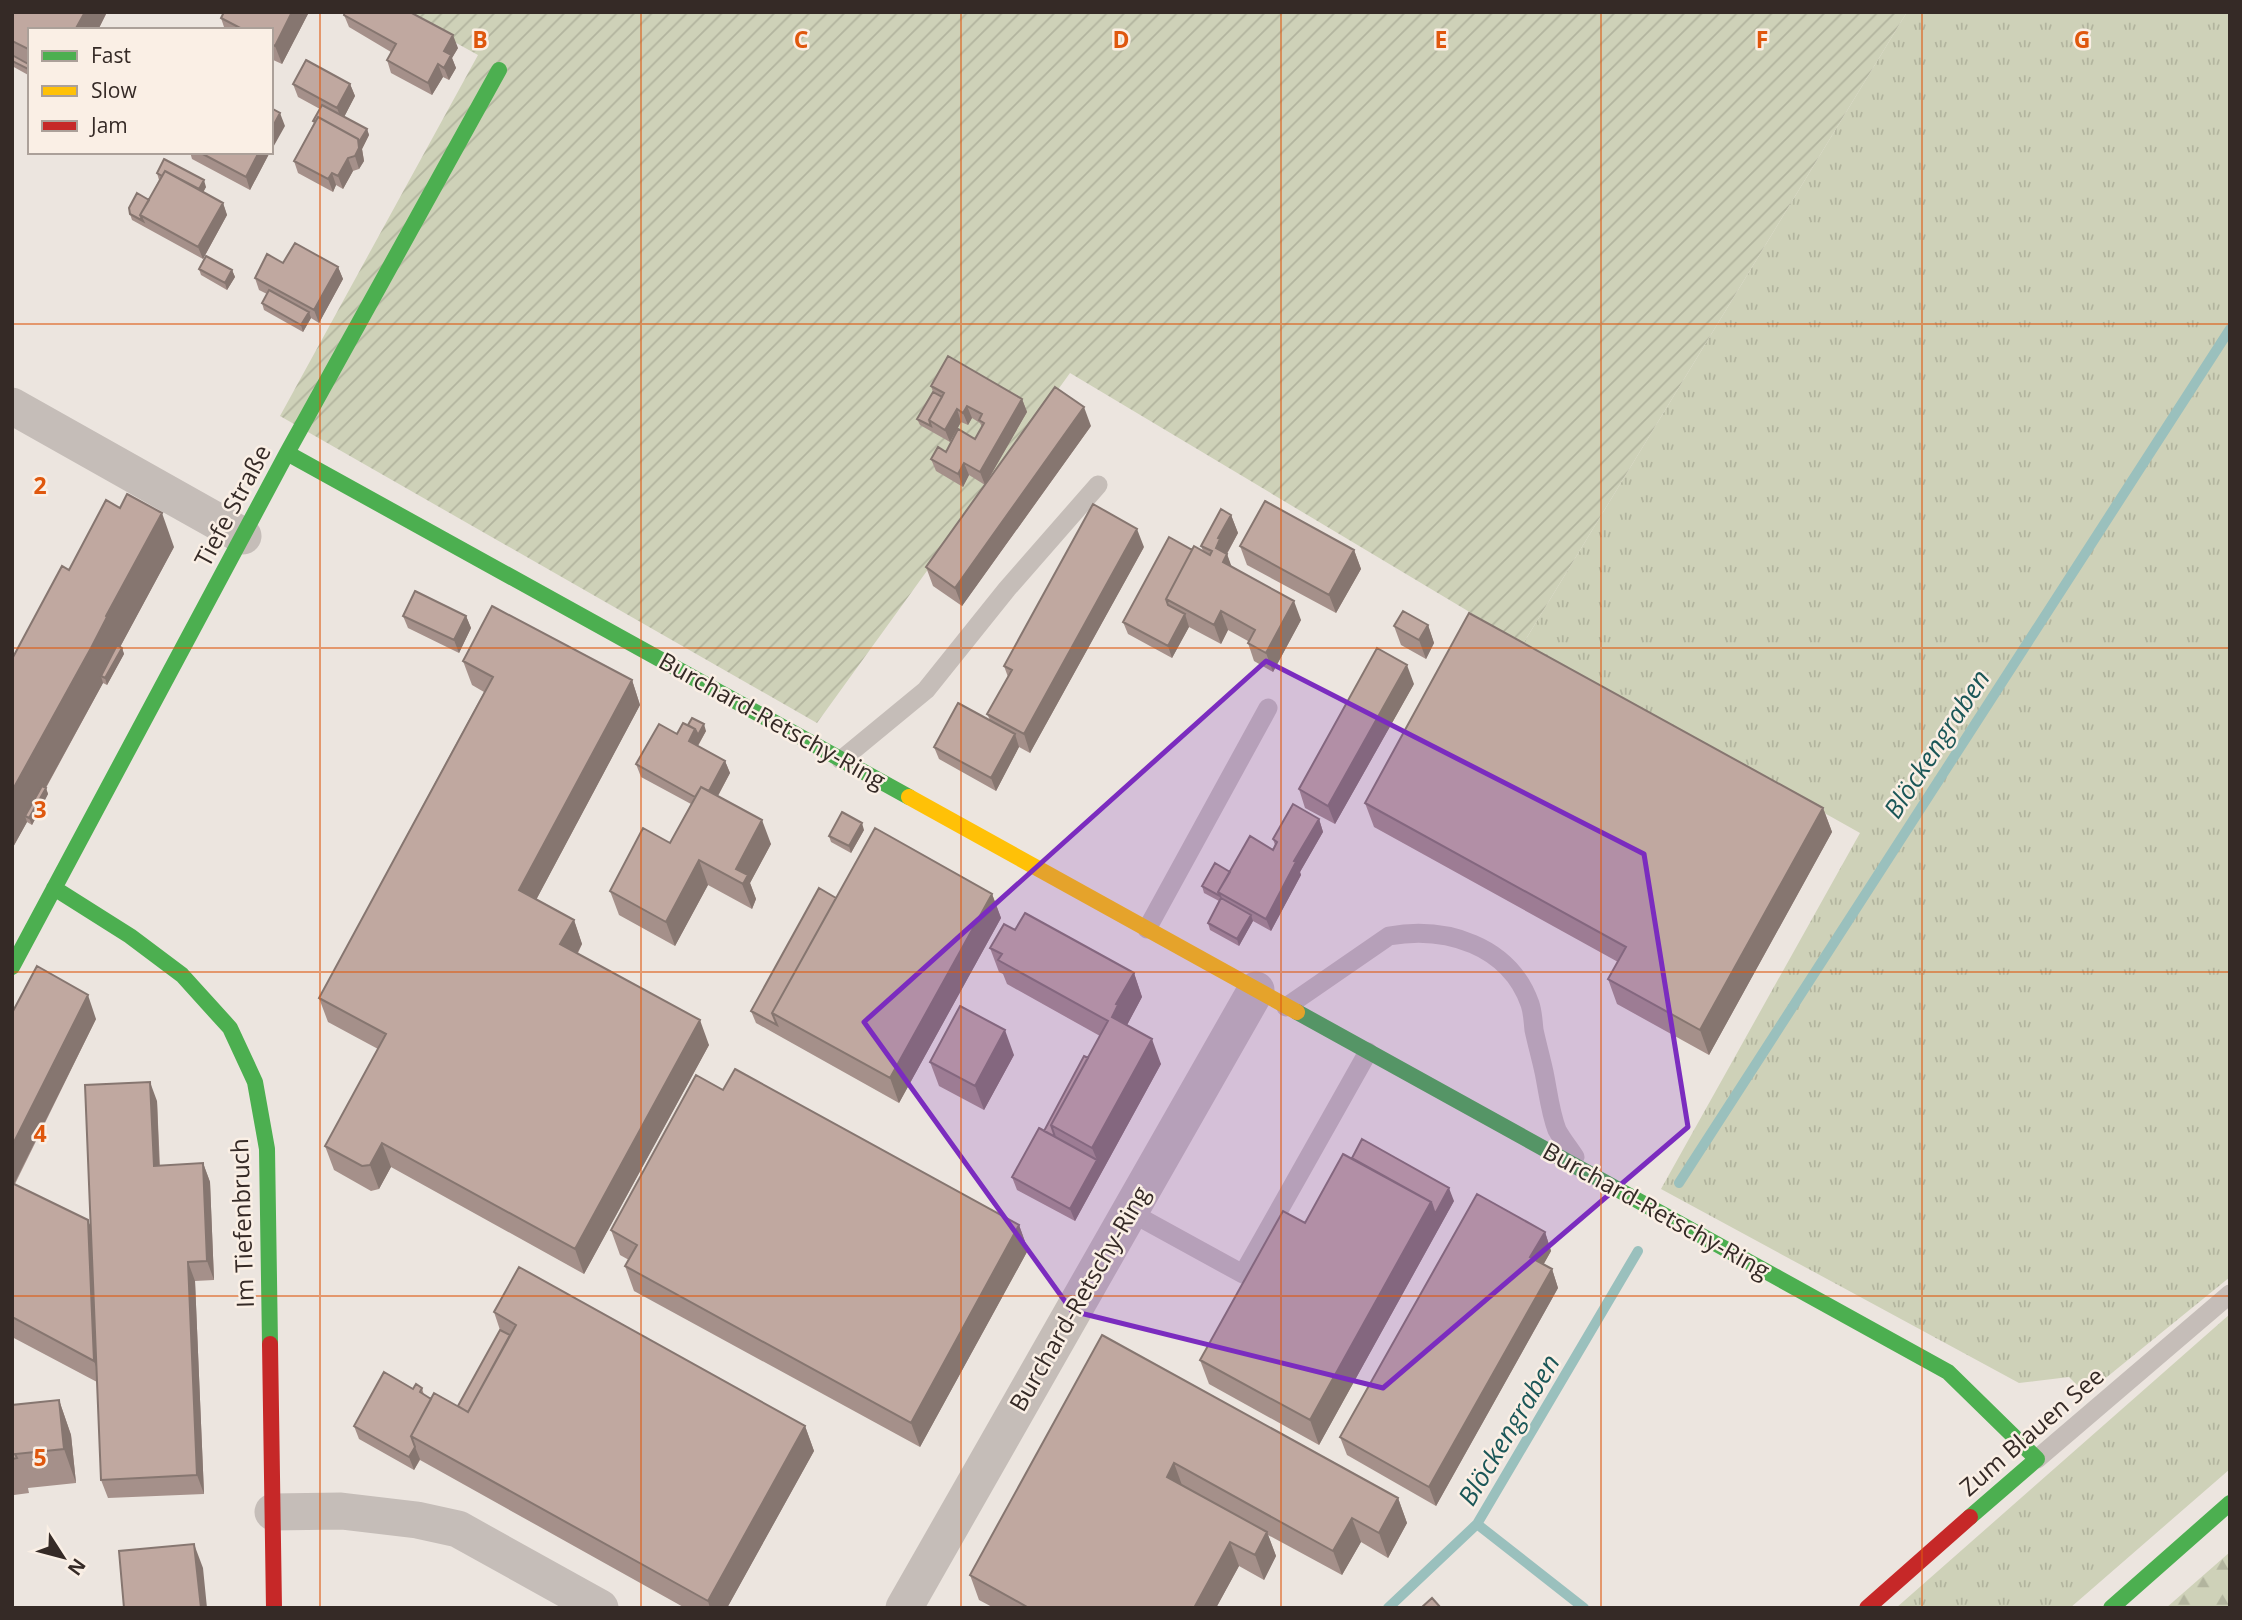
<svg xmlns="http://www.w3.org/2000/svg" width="2242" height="1620" viewBox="0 0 2242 1620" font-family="'Open Sans',sans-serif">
  <defs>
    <pattern id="grass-tufts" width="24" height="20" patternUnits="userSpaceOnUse" patternTransform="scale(1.75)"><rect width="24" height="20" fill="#ced1b8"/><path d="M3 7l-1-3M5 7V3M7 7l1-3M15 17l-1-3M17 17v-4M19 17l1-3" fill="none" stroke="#b2b49e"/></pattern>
    <pattern id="forest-firs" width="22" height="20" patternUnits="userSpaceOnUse" patternTransform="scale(1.75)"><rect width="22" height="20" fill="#ced1b8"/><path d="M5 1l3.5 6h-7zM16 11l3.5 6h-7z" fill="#b2b49e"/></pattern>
    <pattern id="garden-furrows" width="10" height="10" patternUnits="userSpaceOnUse" patternTransform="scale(1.75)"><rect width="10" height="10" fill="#ced1b8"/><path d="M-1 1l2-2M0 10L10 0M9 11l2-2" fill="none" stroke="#b2b49e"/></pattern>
  </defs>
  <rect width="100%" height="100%" fill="#ece5df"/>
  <path fill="url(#grass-tufts)" d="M1907,12h323v1265l-144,117 -17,-17 -50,6 -358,-194 199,-356 -337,-189z
    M2230,1314v155l-160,139h-174z"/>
  <path fill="url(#forest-firs)" d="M2230,1552v56h-64z"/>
  <path fill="url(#garden-furrows)" d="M400,12h1507l-384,632 -453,-271 -253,350 -537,-307 198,-361z"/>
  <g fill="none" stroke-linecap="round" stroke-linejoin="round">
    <path stroke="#9ac0bd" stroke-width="10" d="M1679,1183l551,-854
      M1477,1524l107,84
      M1388,1608l89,-84 161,-273"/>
    <path stroke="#c5bdb8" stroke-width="19" d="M841,760l85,-70 81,-101 91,-104
      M1147,929l121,-221
      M1286,1007l103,-71c57,-10 120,9 141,68 3,9 3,18 4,26 3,14 7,28 10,42 4,19 6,40 13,58 5,9 12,18 18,27
      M1130,1212l113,62 125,-222
      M2037,1459l193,-165"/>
    <path stroke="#c5bdb8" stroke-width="37" d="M12,406l231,130
      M273,1512l68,-1 76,9 41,9 142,79
      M904,1608l352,-618"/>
    <path stroke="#4caf50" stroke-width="16" d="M287,453l622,344
      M54,888l76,48 52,39 48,53 25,54 12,67 3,195
      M12,967l275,-514 212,-383
      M1297,1012l651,360 89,87 -67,58
      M2111,1608l119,-105"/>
    <path stroke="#ffc107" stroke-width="16" d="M909,797l388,215"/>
    <path stroke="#c62828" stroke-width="16" d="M270,1344l4,264
      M1867,1608l103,-91"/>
  </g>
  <path fill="#a5908a" d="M12,12h95l-9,18h-68v46l-18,-10z
    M224,12h85l-27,52 -11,-5v-29h-46l-4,-12z
    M344,15l114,33 -6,10 4,10 -7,12 -6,-3 -11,18 -41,-22 -4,-13 4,-8 -42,-25z
    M293,84h57l5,12 -11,21 23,12 2,6 -7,14 2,12 -5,8 -6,2 -10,18 -7,-4 -3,7 -35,-19 -4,-12 20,-38 -1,-2 7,-12 -22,-12z
    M190,152h80l-20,38 -58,-31z
    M157,173l49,14 -3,5 20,11 4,12 -24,44 -71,-39 -2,-6 19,-14 10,-20z
    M283,263l55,4 5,12 -24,44 -8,-5 -8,14 -39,-22 -2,-7 5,-9 -8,-4 -4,-12z
    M199,269l33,1 3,7 -8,13 -26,-15z
    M931,386l91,13 5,13 -42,73 -16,-10 -6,12 -27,-16 -5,-12 44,-20 7,-12 -2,-4 -8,-5 -4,7 -7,-3 -11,20 -30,-17 -3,-6 16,-27z
    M1091,426l-129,180 -29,-20 -7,-19z
    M1231,515l7,18 -11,21 4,13 70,53 -28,52 -19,-11 -6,-18v-2l-20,-11 -7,14 -32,-17 -17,31 -44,-24 -5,-12 69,-72 11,1 -2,-5z
    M1240,546l114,4 7,19 -25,44 -89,-48z
    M174,547l-54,100 2,1 2,6 -17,31 -4,-2 -57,105 2,6 -16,31 -5,-3 -15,27 57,-279z
    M1144,547l-114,206 -11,-6 -23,44 -57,-32 -5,-12 56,-27 -3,-6 21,-37 -4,-11z
    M403,616h63l5,12 -12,25 -51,-25z
    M1428,625l6,18 -8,16 -25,-14 -7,-19z
    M463,661l169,19 8,25 -104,195 38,20 8,24 -4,9 131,92 -125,229 -193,-107 -12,22 -8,2 -37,-21 -9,-24 53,-97 -50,-27 -9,-24 165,-306 -12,-7z
    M1414,684l-79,140 -30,-16 -6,-19z
    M688,725l18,6 -8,15 27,15 5,12 -12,23 53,48 -21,39 6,16 -4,10 -44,-24 -33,61 -56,-31 -9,-24 60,-48 21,-39 -50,-27 -5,-13z
    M1365,803l458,5 9,24 -123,223 -92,-51 -9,-25 10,-17 -244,-135z
    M1319,819l4,13 -23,40 1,3 -30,56 -18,-10 -14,25 -29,-16 -2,-7 11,-22 -15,-8 -2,-7 71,-36 2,-5 -2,-6z
    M864,830l-13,23 -20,-11 -2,-6z
    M992,894l9,24 -102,185 -143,-80 -5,-12 85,-113z
    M1015,930l119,43 8,24 -15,28 34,39 -86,157 -58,-31 -5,-13 32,-46 56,-95 -93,-52 -4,-10 -4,-2 -9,-24z
    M12,1013l84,6 -81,165 76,41 66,-124 3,65 43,-3 7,19 4,98 -19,1 9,213 -96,4 -7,-18 -4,-98 -85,-45z
    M1014,1055l-30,55 -45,-24 -9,-24z
    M723,1090l296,135 9,25 -108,197 -286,-156 -9,-25 4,-6 -9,-5 -9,-25z
    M1352,1158l102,43 -135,244 -110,-61 -9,-24 105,-137z
    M1545,1232l6,19 -8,14 9,4 6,19 -122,218 -89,-51 -7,-18z
    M494,1312l311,114 9,25 -87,157h-42l-265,-148 -6,10 -55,-31 -5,-13 59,-37 9,-1 2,7 7,4 27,7 42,-76z
    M1102,1335l296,163 9,25 -19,35 -27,-16 -19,33 -74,-40 8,21 -12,24 -25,-14 -23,42h-222l-15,-8 -9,-25z
    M59,1400l12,35 5,48 -48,5 1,5 -15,2 -2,-4v-86z"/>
  <path fill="#867670" d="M85,12h22l-9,18h-23z
    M292,12h17l-27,52 -7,-18z
    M453,35l5,13 -6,10 4,10 -7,12 -5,-12v-17z
    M438,64l5,13 -11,18 -4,-12z
    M350,84l5,12 -13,25 -5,-13z
    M280,113l5,13 -14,25v-21z
    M367,129l2,6 -7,14 2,12 -5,8 -4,-13 3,-17z
    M259,152h11l-20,38 -4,-13z
    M348,158l5,13 -10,18 -5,-13z
    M332,173l4,12 -3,7 -5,-13z
    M204,180l2,7 -7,13 -2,-7z
    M223,203l4,12 -24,44 -5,-12z
    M338,267l5,12 -24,44 -5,-13z
    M232,270l3,7 -8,13 -2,-7z
    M309,312l2,6 -8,14 -2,-7z
    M1022,399l5,13 -42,73 -5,-13z
    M967,406l5,12 -4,7 -5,-12z
    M1084,407l7,19 -129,180 -7,-18z
    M957,409l4,13 -11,20 -5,-12z
    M964,463l5,12 -6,12 -5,-13z
    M162,513l12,34 -55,102 3,-1 2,6 -17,31 -2,-7 -4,-2 2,7 -74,135 -4,-2 2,6 -15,27v-58z
    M1231,515l7,18 -12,22 1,-1 7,19 -5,7 -13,-32 2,-10z
    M1137,529l7,18 -114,206 -6,-19z
    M1354,550l7,19 -25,44 -7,-18z
    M1294,601l7,19 -28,52 -7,-19z
    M1221,611l7,19 -7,14 -7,-19z
    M1185,614l4,13 -17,31 -4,-12z
    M466,616l5,12 -12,25 -5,-13z
    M1428,625l6,18 -8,16 -7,-19z
    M1407,665l7,19 -79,140 -7,-18z
    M632,680l8,25 -112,210 -9,-25z
    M704,724l2,7 -13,23 -4,-13 6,-12z
    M1015,734l4,13 -23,44 -5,-13z
    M725,761l5,12 -22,41 -5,-13z
    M46,788l2,6 -16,31 -3,-7z
    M1823,808l9,24 -123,223 -9,-25z
    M1319,819l4,13 -23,40 1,3 -30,56 -5,-12 28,-58z
    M762,820l9,24 -21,39 6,16 -4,10 -16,-40z
    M862,823l2,7 -13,23 -2,-7z
    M699,860l9,25 -33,61 -9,-24z
    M992,894l9,24 -102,185 -9,-25z
    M1251,915l2,6 -14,25 -2,-7z
    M574,920l8,24 -13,24 -9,-24z
    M1134,973l8,24 -16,30 -14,-10 4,-13z
    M88,995l8,24 -84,169v-42z
    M700,1020l9,25 -125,229 -9,-25z
    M1005,1030l9,25 -30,55 -9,-24z
    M1152,1039l9,25 -86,157 -5,-12 27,-49 -5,-12z
    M150,1082l7,19 3,84 -6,-19z
    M382,1143l9,24 -12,22 -9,-24z
    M203,1163l7,19 4,98 -7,-19z
    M1449,1188l5,13 -135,244 -9,-25 121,-218z
    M88,1220l9,24 6,142 -9,-25z
    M1019,1225l9,25 -108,197 -9,-24z
    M1545,1232l6,19 -14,25 -7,-19z
    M188,1262l7,19 9,213 -7,-19z
    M1552,1269l6,19 -122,218 -7,-19z
    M59,1400l12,35 5,48 -12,-34z
    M805,1426l9,25 -87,157h-17l-2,-7z
    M415,1447l5,12 -6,11 -5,-13z
    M1174,1463l9,25 -16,-11z
    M1398,1498l9,25 -19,35 -9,-25z
    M1352,1518l9,24 -19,33 -9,-24z
    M1267,1532l9,24 -12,24 -9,-25z
    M1230,1542l9,24 -23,42h-22z
    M194,1544l9,24 4,40h-6z"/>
  <path fill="#c0a8a0" stroke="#867670" stroke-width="2" d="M12,12h73l-10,18h-45v20l-18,-9z
    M224,12h68l-17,34 -4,-2v-14h-27l-23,-12z
    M345,12h65l43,23 -9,16 7,4 -7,13 -6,-4 -10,19 -41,-23 9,-16 -52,-29z
    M12,55l18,10v5l-18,-9z
    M306,60l44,24 -13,24 -44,-24z
    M322,105l45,24 -8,13 -1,-3 -40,-22 -3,5 -2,-1z
    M271,108l9,5 -9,17z
    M318,117l40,22 1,9 -4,8 -7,2 -10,18 -6,-3 -4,6 -34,-18z
    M199,152h60l-13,25z
    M164,159l40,21 -5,9 -34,-18 -3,5 -5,-3z
    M165,171l58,32 -25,44 -58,-32z
    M137,193l12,7 -9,15 3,6 -13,-7 -1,-6z
    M295,243l43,24 -24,43 -59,-32 12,-24 16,9z
    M206,256l26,14 -7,13 -26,-14z
    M269,290l40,22 -8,13 -39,-22z
    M948,356l74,43 -42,73 -16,-9 -6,11 -27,-15 7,-12 8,5 12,-23 17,10 9,-16 -5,-3 3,-6 -15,-8 -4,7 -6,-4 -12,21 -16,-10 15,-27 -13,-7z
    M1055,387l29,20 -129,181 -29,-21z
    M933,392l9,5 -13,23 2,6 -14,-7z
    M127,494l35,19 -56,103 1,1 -16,31 -79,143v-132l50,-93 7,4 37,-70 14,8z
    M1265,501l89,49 -25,45 -89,-49z
    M1093,504l44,25 -113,205 -37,-20 25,-44 -8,-4z
    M1221,509l10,6 -13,23 2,1 -4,9 11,6 -4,8 71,39 -28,52 -18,-10 7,-13 -34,-19 -7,14 -48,-26 28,-53 16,9 2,-4 -11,-5z
    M1169,537l23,13 -26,49 2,6 17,9 -17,32 -45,-24z
    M415,591l51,25 -12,24 -51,-24z
    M492,606l140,74 -113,210 55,30 -14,24 140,76 -125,229 -193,-106 -12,22 -8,1 -37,-20 61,-112 -67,-36 174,-321 -30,-16z
    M1403,611l25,14 -9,15 -25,-14z
    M1469,613l354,195 -123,222 -92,-51 18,-32 -261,-144z
    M117,645l5,3 -17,30 -4,-2z
    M1377,648l30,17 -79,141 -29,-17z
    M958,703l57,31 -24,44 -57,-31z
    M692,718l12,6 -6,11 -3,-6 -7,-4z
    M683,723l12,6 -6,12 36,20 -16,30 -8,-4 -6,10 -59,-33 23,-40 18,10z
    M42,786l4,2 -17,30 -4,-2z
    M701,787l61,33 -26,49 12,6 -5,9 -44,-24 -33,62 -56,-31 33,-63 27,15z
    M1293,804l26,15 -25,42 2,1 -30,57 -48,-27 32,-56 23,14 4,-8 -4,-3z
    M842,812l20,11 -13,23 -20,-10z
    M875,828l117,66 -102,184 -118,-65z
    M1215,863l15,9 -12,20 2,4 -18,-10z
    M819,888l17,10 -64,115 5,12 -26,-14z
    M1221,898l30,17 -14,24 -29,-16z
    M1025,913l109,60 -18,31 2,1 -6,12 40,22 -60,109 -41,-23 57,-104 -110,-61 4,-6 -12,-6 14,-24 11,6z
    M37,966l51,29 -76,151v-133z
    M960,1006l45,24 -30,56 -45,-24z
    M1084,1056l4,2 -37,67 4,12 -11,-6z
    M735,1069l284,156 -108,198 -286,-157 12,-21 -26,-15 85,-155 27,15z
    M150,1082l4,84 49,-3 4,98 -19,1 9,213 -96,5 -16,-395z
    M1039,1128l58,32 -27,49 -58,-32z
    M1362,1139l87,49 -14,26 -4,-12 -79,-44z
    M1343,1154l88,48 -121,218 -110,-60 83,-149 22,12z
    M12,1183l76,37 6,141 -82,-44z
    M1477,1194l68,38 -15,25 22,12 -123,218 -89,-50z
    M519,1267l286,159 -97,175 -297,-165 23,-43 34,19 48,-87 -22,-13z
    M500,1330l10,5 -42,77 -10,-6z
    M1102,1335l296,163 -19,35 -27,-15 -19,33 -159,-88 -7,14 100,55 -12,23 -25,-13 -36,66h-165l-59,-33z
    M384,1372l29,17 3,-5 6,4 -2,4 11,7 -20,37 4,11 -6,10 -55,-31z
    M59,1400l5,49 -49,5 2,4 -5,1v-54z
    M194,1544l7,64h-77l-5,-57z
    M1432,1598l9,10h-20z"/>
  <path fill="#7b2cbf" fill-opacity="0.2" stroke="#7b2cbf" stroke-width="5" stroke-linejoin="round" d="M1266,661l378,193 44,273 -305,261 -311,-77 -208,-289z"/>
  <path fill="none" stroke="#df570d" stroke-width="2" stroke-opacity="0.55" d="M320,12v1596M641,12v1596M961,12v1596M1281,12v1596M1601,12v1596M1922,12v1596M12,324h2218M12,648h2218M12,972h2218M12,1296h2218"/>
  <g text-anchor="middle" stroke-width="5" stroke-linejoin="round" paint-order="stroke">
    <g font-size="24" fill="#352a26" stroke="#faefe5">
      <text transform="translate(233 506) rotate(-62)" y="8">Tiefe Straße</text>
      <text transform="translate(772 721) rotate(29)" y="8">Burchard-Retschy-Ring</text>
      <text transform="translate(1656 1211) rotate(29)" y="8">Burchard-Retschy-Ring</text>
      <text transform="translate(243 1223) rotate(-92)" y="8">Im Tiefenbruch</text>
      <text transform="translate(1080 1299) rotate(-60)" y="8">Burchard-Retschy-Ring</text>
      <text transform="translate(2032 1432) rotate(-41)" y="8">Zum Blauen See</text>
    </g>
    <g font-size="26" font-style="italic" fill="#1b5758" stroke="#faefe5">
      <text transform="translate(1937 744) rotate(-57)" y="9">Blöckengraben</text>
      <text transform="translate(1509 1430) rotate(-59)" y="9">Blöckengraben</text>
    </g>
  </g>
  <g font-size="23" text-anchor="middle" font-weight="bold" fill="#df570d" stroke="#faefe5" stroke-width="5" stroke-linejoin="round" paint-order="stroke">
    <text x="480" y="48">B</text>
    <text x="801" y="48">C</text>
    <text x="1121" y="48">D</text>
    <text x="1441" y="48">E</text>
    <text x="1762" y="48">F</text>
    <text x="2082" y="48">G</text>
    <text x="40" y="494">2</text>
    <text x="40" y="818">3</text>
    <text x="40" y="1142">4</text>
    <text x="40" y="1466">5</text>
  </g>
  <rect width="2242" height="1620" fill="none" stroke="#352a26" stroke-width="28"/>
  <rect x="28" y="28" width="245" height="126" fill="#faefe5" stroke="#aba099" stroke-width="2"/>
  <rect x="42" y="51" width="35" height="10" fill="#4caf50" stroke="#aba099" stroke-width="2"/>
  <text x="91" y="63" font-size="21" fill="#352a26">Fast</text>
  <rect x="42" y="86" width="35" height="10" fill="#ffc107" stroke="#aba099" stroke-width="2"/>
  <text x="91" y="98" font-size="21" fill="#352a26">Slow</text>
  <rect x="42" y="121" width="35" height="10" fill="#c62828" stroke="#aba099" stroke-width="2"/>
  <text x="91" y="133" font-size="21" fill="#352a26">Jam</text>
  <g transform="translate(63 1557) rotate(126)" stroke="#faefe5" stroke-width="5" paint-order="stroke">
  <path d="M0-5L12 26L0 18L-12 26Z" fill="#352a26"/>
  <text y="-10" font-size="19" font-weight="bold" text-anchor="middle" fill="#352a26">N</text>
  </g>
</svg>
